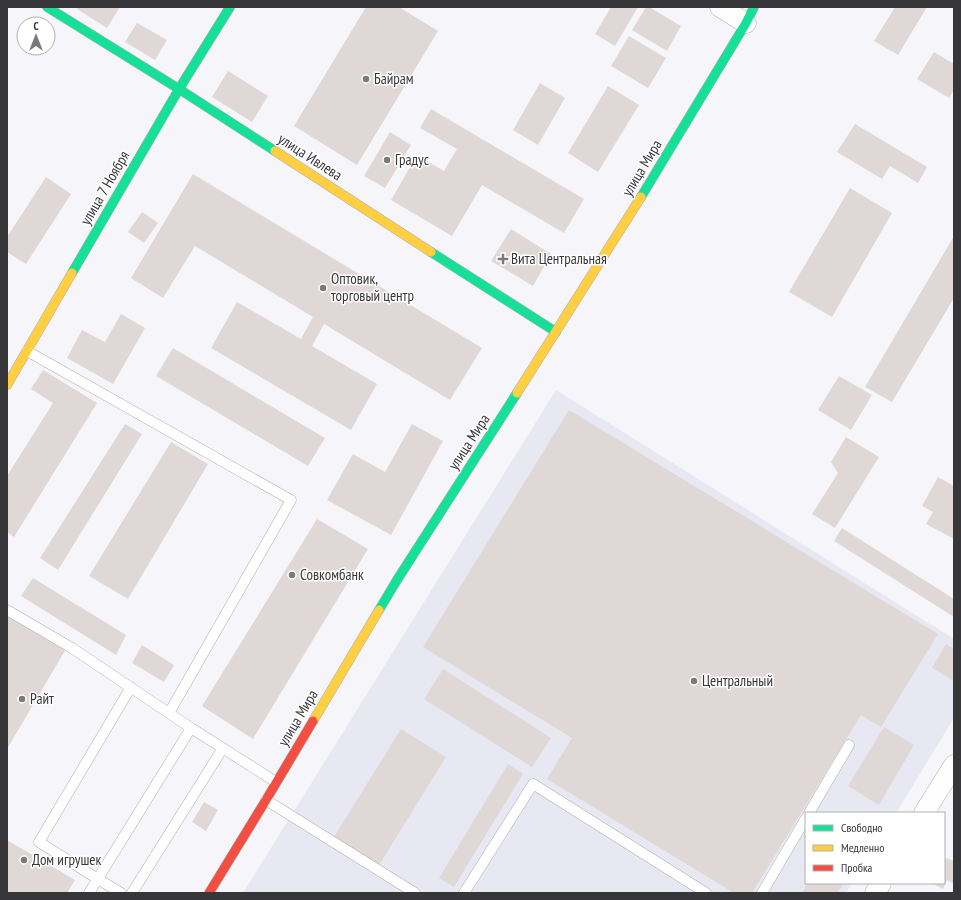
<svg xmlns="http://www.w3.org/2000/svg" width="961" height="900" viewBox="0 0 961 900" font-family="'PT Sans Narrow',sans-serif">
  <rect width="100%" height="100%" fill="#f6f6fa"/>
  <path fill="#e7e8f1" d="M556,390l398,249v79l-58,95h-90v70h46l-6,10h-603z"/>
  <path fill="#dfd8d6" d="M78,7h42l-13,21 -30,-19z
    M366,7h33l39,24 -81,134 -63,-39z
    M611,7h27l-23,39 -20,-12z
    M646,7h3l32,19 -14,25 -35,-21z
    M895,7h32l-29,48 -24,-14z
    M137,23l30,17 -12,20 -30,-18z
    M629,36l37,22 -18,30 -37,-22z
    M934,52l20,12v26l-5,8 -32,-19z
    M228,71l40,25 -16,26 -40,-25z
    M540,83l25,15 -27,47 -25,-15z
    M608,86l31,19 -41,67 -30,-19z
    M431,109l153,90 -20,34 -82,-48 -30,51 -61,-36 26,-45 27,16 13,-22 -37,-21z
    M855,124l72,43 -9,16 -28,-17 -8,13 -45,-27z
    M390,132l21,13 -26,43 -21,-12z
    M193,174l289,174 -32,52 -126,-76 -12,22 65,38 -26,46 -140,-82 26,-46 64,37 12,-22 -118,-71 -32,52 -32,-20z
    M46,177l25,17 -45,70 -19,-12v-15z
    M850,188l42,25 -60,104 -43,-25z
    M142,212l16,11 -14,20 -16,-11z
    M511,229l40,25 -18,32 -42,-25z
    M954,236v62l-62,104 -27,-15z
    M121,314l24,14 -32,56 -46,-26 15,-28 23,12z
    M173,348l152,90 -17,28 -152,-90z
    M43,370l54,33 -83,134 -7,-5v-56l46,-73 -22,-14z
    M839,376l33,19 -21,35 -33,-20z
    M569,410l369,224 -57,93 -20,-12 -109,178h-18l-187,-114 25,-41 -149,-91z
    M125,424l17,10 -84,136 -18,-12z
    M412,424l31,17 -52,94 -64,-35 26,-46 32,18z
    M846,437l33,20 -44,71 -23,-14 26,-41 -7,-11z
    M171,442l37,22 -80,135 -39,-23z
    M938,477l16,9v53l-28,-15 7,-12 -11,-6z
    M317,519l51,30 -115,190 -51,-33z
    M842,528l112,71v18l-120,-76z
    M33,578l93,57 -10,20 -95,-59z
    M7,615l59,34 -59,100z
    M946,644l8,5v28l-2,3 -20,-12z
    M142,645l32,20 -10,17 -32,-19z
    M443,669l108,69 -19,29 -108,-68z
    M884,727l30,18 -35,60 -31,-19z
    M401,729l45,28 -67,108 -45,-28z
    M508,764l15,10 -69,113 -15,-9z
    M204,802l14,8 -12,21 -14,-9z
    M7,840l68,40 -8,13h-60z
    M944,857l10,4v23l-7,-4 -4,9 -11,-6h12z
    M808,883h36l-7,10h-35z"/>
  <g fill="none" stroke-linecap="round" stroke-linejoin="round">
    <defs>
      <path id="lane" d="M27,351l264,149 -122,213
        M7,610l65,38 119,80
        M266,800l149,93
        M809,813l40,-68
        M89,893l102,-165 85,54
        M121,893l-23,-14 -59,-37 92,-155
        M132,893l91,-145
        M464,893l69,-109 173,109
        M762,893l44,-75"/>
      <path id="street" d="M720,7l26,16
        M924,813l30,-48
        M875,893l6,-10"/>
      <path id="fast" d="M47,7l132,82 96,62
        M641,197l105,-174 8,-16
        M431,252l125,80
        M72,273l107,-184 51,-82
        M379,610l18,-30 120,-187"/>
      <path id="slow" d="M275,151l156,101
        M7,385l65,-112
        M517,393l124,-196
        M313,721l66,-111"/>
      <path id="jam" d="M209,893l57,-93 47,-79"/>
    </defs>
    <use href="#lane" stroke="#b0b0b3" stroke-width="11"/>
    <use href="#street" stroke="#b0b0b3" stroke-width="21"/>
    <use href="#fast" stroke="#b0b0b3" stroke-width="10"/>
    <use href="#slow" stroke="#b0b0b3" stroke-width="10"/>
    <use href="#jam" stroke="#b0b0b3" stroke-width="10"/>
    <use href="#lane" stroke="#fefefe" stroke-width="10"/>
    <use href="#street" stroke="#fefefe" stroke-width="20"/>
    <use href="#fast" stroke="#16e098" stroke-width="9"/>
    <use href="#slow" stroke="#ffcf43" stroke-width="9"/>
    <use href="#jam" stroke="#f24e42" stroke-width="9"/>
  </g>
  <g fill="#7a7a7d" stroke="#fff" stroke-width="1.5">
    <circle cx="366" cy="79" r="4"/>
    <circle cx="387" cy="160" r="4"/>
    <path d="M501 253h4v4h4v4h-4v4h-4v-4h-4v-4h4z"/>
    <circle cx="323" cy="288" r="4"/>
    <circle cx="292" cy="575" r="4"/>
    <circle cx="694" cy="681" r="4"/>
    <circle cx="22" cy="699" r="4"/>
    <circle cx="24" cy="860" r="4"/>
  </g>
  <g text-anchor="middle" stroke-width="3" stroke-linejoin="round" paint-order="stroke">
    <g font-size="15" fill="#37373a" stroke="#fff" text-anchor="start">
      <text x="374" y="84">Байрам</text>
      <text x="395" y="165">Градус</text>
      <text x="511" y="264">Вита Центральная</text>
      <text x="331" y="284">Оптовик,<tspan x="331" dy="17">торговый центр</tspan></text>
      <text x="300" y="580">Совкомбанк</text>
      <text x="702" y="686">Центральный</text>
      <text x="30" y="704">Райт</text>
      <text x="32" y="865">Дом игрушек</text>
    </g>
    <g font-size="15" fill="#37373a" stroke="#fff">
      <text transform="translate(310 157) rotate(33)" y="5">улица Ивлева</text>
      <text transform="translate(642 168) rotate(-59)" y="5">улица Мира</text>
      <text transform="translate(105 188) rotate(-60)" y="5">улица 7 Ноября</text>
      <text transform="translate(469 442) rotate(-57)" y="5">улица Мира</text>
      <text transform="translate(298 718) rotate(-59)" y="5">улица Мира</text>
    </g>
  </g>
  <rect width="961" height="900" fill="none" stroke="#37373a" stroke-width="16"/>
  <rect x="805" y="812" width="140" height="72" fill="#ffffff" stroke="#afafb0"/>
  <rect x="813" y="825" width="20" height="6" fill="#16e098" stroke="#afafb0"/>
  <text x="841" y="832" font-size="12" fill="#37373a">Свободно</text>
  <rect x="813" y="845" width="20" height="6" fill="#ffcf43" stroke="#afafb0"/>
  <text x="841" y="852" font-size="12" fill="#37373a">Медленно</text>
  <rect x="813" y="865" width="20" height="6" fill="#f24e42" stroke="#afafb0"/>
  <text x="841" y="872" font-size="12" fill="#37373a">Пробка</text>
  <g transform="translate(36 36)"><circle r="19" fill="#ffffff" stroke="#afafb0"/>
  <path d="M0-3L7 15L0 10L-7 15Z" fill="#7a7a7d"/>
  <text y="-6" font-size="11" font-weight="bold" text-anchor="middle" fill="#37373a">С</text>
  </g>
</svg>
